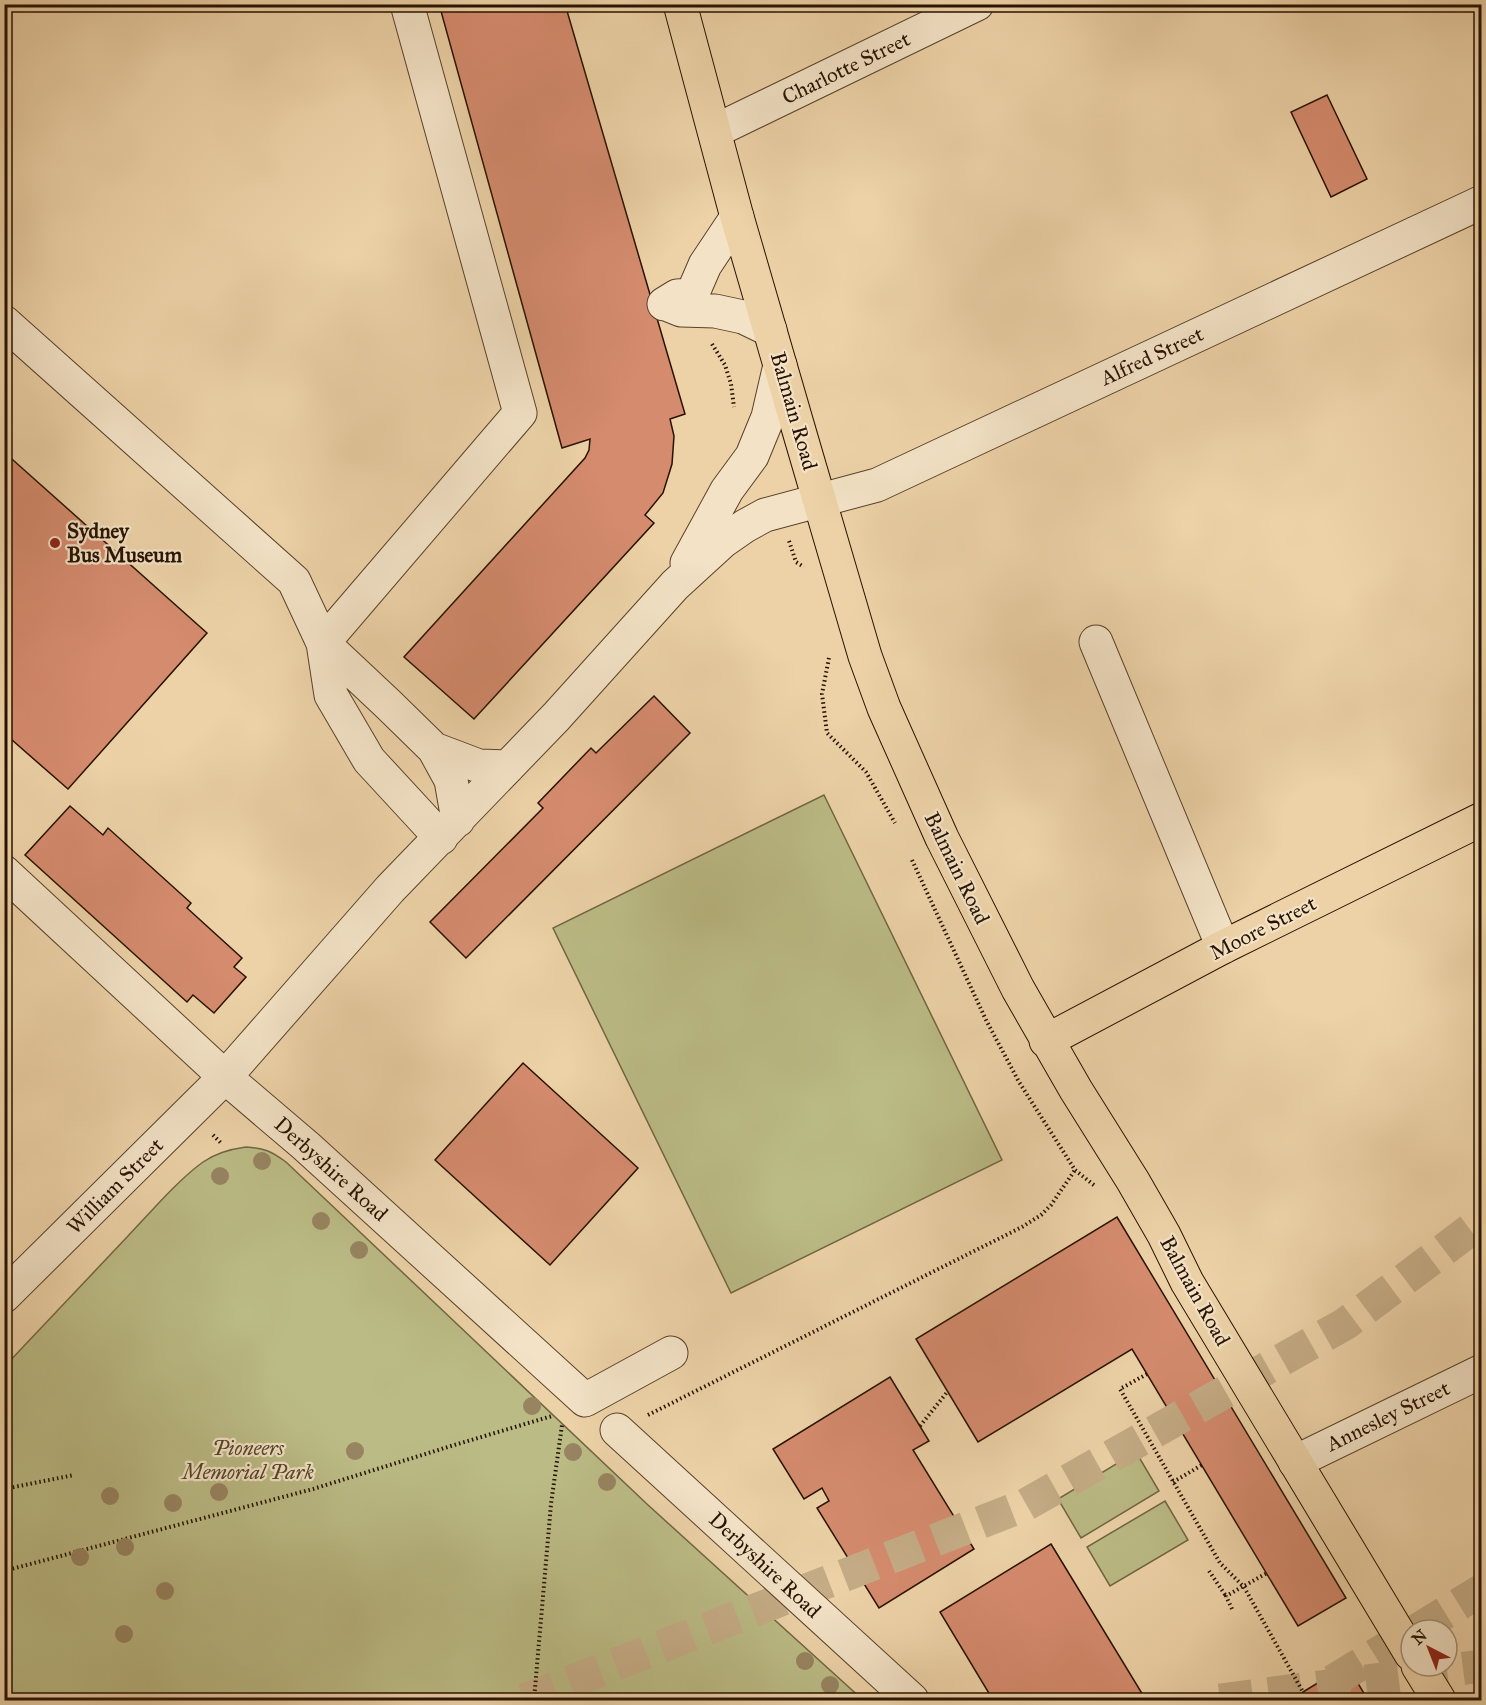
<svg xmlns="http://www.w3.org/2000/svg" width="1486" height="1705" viewBox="0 0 1486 1705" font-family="'IM FELL Great Primer',serif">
  <rect width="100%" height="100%" fill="#edd2a7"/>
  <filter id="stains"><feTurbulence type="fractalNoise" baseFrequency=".00333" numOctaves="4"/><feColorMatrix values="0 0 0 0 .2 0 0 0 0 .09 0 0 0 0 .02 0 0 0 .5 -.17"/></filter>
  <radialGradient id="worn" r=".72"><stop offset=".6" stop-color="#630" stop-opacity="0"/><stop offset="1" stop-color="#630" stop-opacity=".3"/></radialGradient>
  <path fill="#bbbb85" stroke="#716642" stroke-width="1.5" d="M824,795l178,365 -271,133 -178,-365z
    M246,1147c18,1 25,4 40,15l362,343 215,195h-858v-334c41,-43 82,-87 123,-130 22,-23 50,-56 75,-74 13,-9 28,-13 43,-15z
    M1136,1452l23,39 -78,47 -23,-39z
    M1165,1501l23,39 -78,46 -23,-39z"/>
  <path fill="#d58b6e" stroke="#271200" stroke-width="1.5" d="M439,4h126l120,410 -15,5 4,17 -2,28 -9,29 -18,22 9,8 -180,196 -70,-62 181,-199 4,-8 1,-11 -28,9z
    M1327,95l40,84 -36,18 -40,-85z
    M4,452l203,181 -139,156 -64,-56z
    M654,696l36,37 -224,225 -36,-36 113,-114 -5,-5 53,-55 5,5z
    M70,806l33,29 5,-7 83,75 -4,5 55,50 -8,9 12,10 -32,36 -21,-18 -6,7 -162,-147z
    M523,1063l115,105 -88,97 -115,-105z
    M1117,1217l229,381 -48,28 -166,-277 -154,93 -62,-103z
    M890,1377l39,64 -16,9 61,99 -95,59 -62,-100 12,-7 -7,-13 -18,11 -31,-50z
    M1051,1544l95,156h-153l-53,-88z
    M1347,1665l21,35h-79l14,-8z"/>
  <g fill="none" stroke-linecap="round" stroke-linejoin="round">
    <path stroke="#c5ac86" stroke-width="33" stroke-dasharray="33 16" stroke-linecap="butt" d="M1417,1630l65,-40
      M1333,1681l78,-48
      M524,1700l501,-195 320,-181 137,-103
      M1220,1700l262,-34"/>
    <defs>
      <path id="minor" d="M407,4l113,409 -197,230 8,52 38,65 72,78
        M715,131l262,-127
        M664,304l13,-8 15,-1 13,-30 32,-48
        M666,304l15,6 34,1 28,6 27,13
        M4,322l290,259 29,62 65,61 46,45 45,17 29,1
        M687,563l40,-73 25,-34 16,-39 12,-52
        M1096,642l127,305
        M434,749l17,31 7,40
        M4,872l221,205 81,69 279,254 86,-47
        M4,1296l221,-219 165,-188 166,-172 119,-132 47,-43 23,-16 20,-11 112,-30 605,-283
        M617,1430l295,270
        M1295,1462l187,-91"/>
      <path id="major" d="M680,4l57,213 65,224 63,215 19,52 58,130 76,151 58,101 57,91 31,54 23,47 224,372
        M1046,1041l177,-94 259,-128
        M1418,1666l21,34"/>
    </defs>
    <use href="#minor" stroke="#58422a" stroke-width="35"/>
    <use href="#major" stroke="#271200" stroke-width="35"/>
    <path stroke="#271200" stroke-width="4" stroke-dasharray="1.5 3" stroke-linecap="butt" d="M712,344l13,21 6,19 3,23
      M789,541l7,21 8,5
      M829,658l-7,36 5,39 39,39 29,51
      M912,860l74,160 33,62 56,88 20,16
      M213,1135l8,8
      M648,1415l374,-188 19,-12 10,-10 24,-35
      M920,1426l28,-35
      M1173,1482l29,-17
      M4,1489l70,-14
      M4,1571l309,-82 138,-43 101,-30
      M1209,1571l17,25
      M1232,1609l-6,-13 41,-23
      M534,1700l17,-196 11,-79"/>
    <use href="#minor" stroke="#f3e2c6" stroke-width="33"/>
    <use href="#major" stroke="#edd2a7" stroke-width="33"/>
    <path stroke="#271200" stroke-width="4" stroke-dasharray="1.5 3" stroke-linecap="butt" d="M1147,1374l-27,15 100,174 24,24 59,105"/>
  </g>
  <g fill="#988461">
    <circle cx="262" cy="1161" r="9"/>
    <circle cx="220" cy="1176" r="9"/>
    <circle cx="321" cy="1221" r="9"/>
    <circle cx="359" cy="1250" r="9"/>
    <circle cx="532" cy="1406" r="9"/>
    <circle cx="355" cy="1451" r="9"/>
    <circle cx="573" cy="1452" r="9"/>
    <circle cx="607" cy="1482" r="9"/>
    <circle cx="219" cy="1492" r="9"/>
    <circle cx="110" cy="1496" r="9"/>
    <circle cx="173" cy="1503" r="9"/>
    <circle cx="125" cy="1547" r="9"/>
    <circle cx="80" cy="1557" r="9"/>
    <circle cx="165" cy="1591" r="9"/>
    <circle cx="124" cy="1634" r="9"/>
    <circle cx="805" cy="1661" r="9"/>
    <circle cx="830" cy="1685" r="9"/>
  </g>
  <circle fill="#8f2418" stroke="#f3e2c6" stroke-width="2" cx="55" cy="543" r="6"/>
  <g text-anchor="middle" stroke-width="4.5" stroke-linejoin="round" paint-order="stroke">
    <g font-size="21" fill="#271200" stroke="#f3e2c6">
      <text transform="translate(846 68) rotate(-26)" y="7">Charlotte Street</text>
      <text transform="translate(1152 356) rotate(-25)" y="7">Alfred Street</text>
      <text transform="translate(794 411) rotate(74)" y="7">Balmain Road</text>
      <text transform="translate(957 868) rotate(64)" y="7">Balmain Road</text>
      <text transform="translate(1263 928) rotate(-27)" y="7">Moore Street</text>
      <text transform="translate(331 1169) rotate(42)" y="7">Derbyshire Road</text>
      <text transform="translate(115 1186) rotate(-45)" y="7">William Street</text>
      <text transform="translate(1195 1291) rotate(61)" y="7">Balmain Road</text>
      <text transform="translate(1388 1416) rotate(-26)" y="7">Annesley Street</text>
      <text transform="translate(765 1565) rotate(43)" y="7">Derbyshire Road</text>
    </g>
    <g font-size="21" font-weight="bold" fill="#271200" stroke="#f3e2c6" text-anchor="start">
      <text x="67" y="538">Sydney<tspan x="67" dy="24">Bus Museum</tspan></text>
    </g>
    <g font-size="21" font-style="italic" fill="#534528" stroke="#f3e2c6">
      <text x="248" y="1455">Pioneers<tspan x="248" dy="24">Memorial Park</tspan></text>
    </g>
  </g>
  <rect width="1486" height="1705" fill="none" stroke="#edd2a7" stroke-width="24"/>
  <rect x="6" y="6" width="1474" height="1693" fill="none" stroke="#271200" stroke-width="3"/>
  <rect x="12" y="12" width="1462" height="1681" fill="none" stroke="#271200" stroke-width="1.5"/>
  <g transform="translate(1429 1648) rotate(318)"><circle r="28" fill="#f3e2c6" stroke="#a18f77" stroke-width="1.5"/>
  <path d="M0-4.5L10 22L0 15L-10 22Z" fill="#8f2418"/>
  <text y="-9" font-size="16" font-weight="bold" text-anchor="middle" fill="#271200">N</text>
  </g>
  <rect width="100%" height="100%" filter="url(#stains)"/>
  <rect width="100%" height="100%" fill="url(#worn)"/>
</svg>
